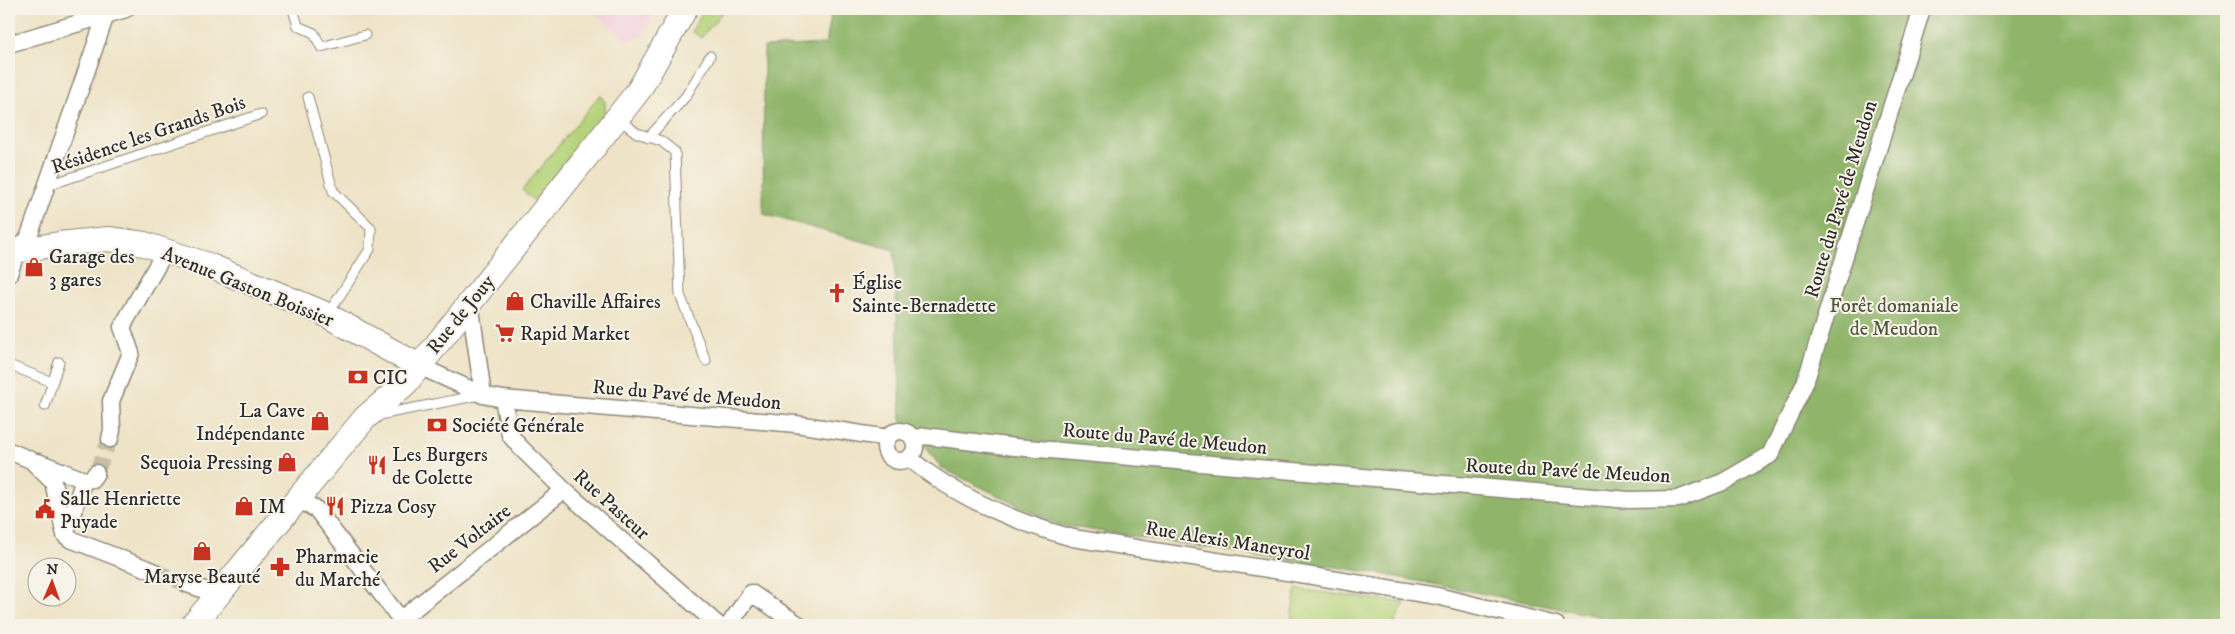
<svg xmlns="http://www.w3.org/2000/svg" width="2235" height="634" viewBox="0 0 2235 634" font-family="'IM FELL DW Pica',serif">
  <rect width="100%" height="100%" fill="#f7f3e8"/>
  <filter id="ink" filterUnits="userSpaceOnUse"><feTurbulence type="fractalNoise" baseFrequency=".02" numOctaves="2"/><feDisplacementMap in="SourceGraphic" scale="10" xChannelSelector="R" yChannelSelector="G"/><feConvolveMatrix kernelMatrix="1 2 1 2 8 2 1 2 1" color-interpolation-filters="sRGB"/></filter>
  <filter id="wash" filterUnits="userSpaceOnUse"><feTurbulence type="fractalNoise" baseFrequency=".0096" numOctaves="4" result="noise"/><feDisplacementMap in="SourceGraphic" scale="20" xChannelSelector="R" yChannelSelector="G"/><feGaussianBlur stdDeviation="1.12" result="paint"/><feColorMatrix in="noise" values="0 0 0 0 0 0 0 0 0 0 0 0 0 0 0 0 0 1.4 0 .05"/><feComposite in="paint" operator="in"/></filter>
  <g filter="url(#wash)">
    <rect width="100%" height="100%" fill="#eee3c6"/>
    <path fill="#f4cfdd" d="M589,9h69l-16,28 -14,4z"/>
    <path fill="#b6d37a" stroke="#707f52" d="M704,9h21l-24,29 -9,-7z
      M600,95l5,7v10l-71,89 -12,-11z
      M1296,589l109,14 -10,18 1,4h-106z"/>
    <path fill="#90b56a" stroke="#5e704a" d="M832,9h1394v616h-582l-263,-51 -323,-49 -116,-57 -41,-48 -7,-170 -131,-36 1,-167 62,-3z"/>
  </g>
  <g filter="url(#ink)">
    <g fill="none" stroke-linecap="round" stroke-linejoin="round">
      <path stroke="#c7bea7" stroke-width="16" stroke-dasharray="16 8" stroke-linecap="butt" d="M96,473l14,-34
        M153,571l34,13"/>
      <defs>
        <path id="lane" d="M293,9l5,17 16,7 7,14 44,-12
          M308,97l25,94 38,37 -1,21 -42,65
          M617,118l20,15 24,8 14,11 5,143 26,66
          M648,138l38,-42 24,-40
          M46,186l215,-72
          M9,365l43,17
          M45,406l14,-44
          M379,415l101,-20"/>
        <path id="street" d="M9,44l117,-35
          M9,274l8,-24 11,-11 80,-230
          M470,302l13,93
          M419,366l64,29 20,4 293,25 92,14
          M503,399l7,36 10,12 44,43 154,135
          M885 446a15 15 0 1 1 30 0a15 15 0 1 1-30 0Z
          M110,439l2,-9 -1,-29 20,-48 -9,-26 44,-77
          M914,439l11,-3 90,11 614,53 49,-1 45,-17 47,-27 35,-72 117,-374
          M9,451l22,9 22,22 12,53 5,4 83,32
          M909,458c47,39 106,64 164,80l364,58 119,29
          M38,462l46,18 -19,55
          M84,480l8,-1 4,-6
          M297,498l20,12 88,115
          M187,584l32,11
          M400,620l164,-130
          M729,625l22,-32 48,32"/>
        <path id="secondary" d="M9,252l50,-8 49,-5 36,5 64,21 113,47 98,54
          M193,625l172,-207 41,-35 196,-246 37,-47 46,-81"/>
      </defs>
      <use href="#lane" stroke="#8c8778" stroke-width="11"/>
      <use href="#street" stroke="#8c8778" stroke-width="19"/>
      <use href="#secondary" stroke="#8c8778" stroke-width="26"/>
      <use href="#lane" stroke="#fff" stroke-width="9"/>
      <use href="#street" stroke="#fff" stroke-width="16"/>
      <use href="#secondary" stroke="#fff" stroke-width="24"/>
    </g>
  </g>
  <defs>
    <symbol id="shop-bare" viewBox="-9 -9 18 18"><path d="M-5-2.5h2.3a2.7 3.5 0 0 1 5.4 0H5L5.5 6h-11ZM-1.5-2.5h3a1.5 2.3 0 0 0-3 0Z" fill="#c8321e" stroke="#f7f3e8" stroke-width="2.5" paint-order="stroke"/></symbol>
    <symbol id="church-bare" viewBox="-9 -9 18 18"><path d="M-1.2-6h2.4v3.5h3.3v2.4h-3.3V6h-2.4V-.1h-3.3v-2.4h3.3Z" fill="#c8321e" stroke="#f7f3e8" stroke-width="2.5" paint-order="stroke"/></symbol>
    <symbol id="supermarket-bare" viewBox="-9 -9 18 18"><path d="M-6-5.5h2.5l.6 2H6L4.5 2H-2.5L-4.4-4H-6ZM-1.5 3.2a1.3 1.3 0 1 0 .1 0ZM3 3.2a1.3 1.3 0 1 0 .1 0Z" fill="#c8321e" stroke="#f7f3e8" stroke-width="2.5" paint-order="stroke"/></symbol>
    <symbol id="bank-bare" viewBox="-9 -9 18 18"><path d="M-6-4H6V4H-6ZM0-2.3a2.3 2.3 0 1 0 0 4.6a2.3 2.3 0 1 0 0-4.6Z" fill="#c8321e" stroke="#f7f3e8" stroke-width="2.5" paint-order="stroke"/></symbol>
    <symbol id="restaurant-bare" viewBox="-9 -9 18 18"><path d="M-5-6h1v4h1v-4h1v4h1v-4h1v5L-1.5 .5V6h-2V.5L-5-1ZM5-6V6H3V1.5H1.5Q1.5-4 5-6Z" fill="#c8321e" stroke="#f7f3e8" stroke-width="2.5" paint-order="stroke"/></symbol>
    <symbol id="civic-bare" viewBox="-9 -9 18 18"><path d="M-.6-6.5H3V-4.5H.6V-3L4-1V1h2V6H-6V1h2V-1L-.6-3ZM-1.2 2.5V6h2.4V2.5Z" fill="#c8321e" stroke="#f7f3e8" stroke-width="2.5" paint-order="stroke"/></symbol>
    <symbol id="pharmacy-bare" viewBox="-9 -9 18 18"><path d="M-2-6h4v4h4v4h-4v4h-4v-4h-4v-4h4Z" fill="#c8321e" stroke="#f7f3e8" stroke-width="2.5" paint-order="stroke"/></symbol>
  </defs>
  <g fill-rule="evenodd">
    <use href="#shop-bare" x="20" y="253" width="28" height="28"/>
    <use href="#church-bare" x="823" y="279" width="28" height="28"/>
    <use href="#shop-bare" x="501" y="287" width="28" height="28"/>
    <use href="#supermarket-bare" x="491" y="319" width="28" height="28"/>
    <use href="#bank-bare" x="344" y="363" width="28" height="28"/>
    <use href="#shop-bare" x="306" y="407" width="28" height="28"/>
    <use href="#bank-bare" x="423" y="411" width="28" height="28"/>
    <use href="#shop-bare" x="273" y="448" width="28" height="28"/>
    <use href="#restaurant-bare" x="363" y="451" width="28" height="28"/>
    <use href="#shop-bare" x="230" y="492" width="28" height="28"/>
    <use href="#restaurant-bare" x="321" y="492" width="28" height="28"/>
    <use href="#civic-bare" x="31" y="495" width="28" height="28"/>
    <use href="#shop-bare" x="188" y="537" width="28" height="28"/>
    <use href="#pharmacy-bare" x="266" y="553" width="28" height="28"/>
  </g>
  <g text-anchor="middle" stroke-width="4" stroke-linejoin="round" paint-order="stroke">
    <g font-size="20" fill="#2b2b2b" stroke="#f7f3e8">
      <text transform="translate(148 134) rotate(-19)" y="7">Résidence les Grands Bois</text>
      <text transform="translate(1840 199) rotate(-73)" y="7">Route du Pavé de Meudon</text>
      <text transform="translate(248 286) rotate(22)" y="7">Avenue Gaston Boissier</text>
      <text transform="translate(460 314) rotate(-51)" y="7">Rue de Jouy</text>
      <text transform="translate(687 394) rotate(5)" y="7">Rue du Pavé de Meudon</text>
      <text transform="translate(1165 438) rotate(5)" y="7">Route du Pavé de Meudon</text>
      <text transform="translate(1568 470) rotate(3)" y="7">Route du Pavé de Meudon</text>
      <text transform="translate(612 504) rotate(42)" y="7">Rue Pasteur</text>
      <text transform="translate(469 538) rotate(-38)" y="7">Rue Voltaire</text>
      <text transform="translate(1228 540) rotate(9)" y="7">Rue Alexis Maneyrol</text>
    </g>
    <g font-size="20" fill="#2b2b2b" stroke="#f7f3e8" text-anchor="start">
      <text x="49" y="263">Garage des<tspan x="49" dy="23">3 gares</tspan></text>
      <text x="852" y="289">Église<tspan x="852" dy="23">Sainte-Bernadette</tspan></text>
      <text x="530" y="308">Chaville Affaires</text>
      <text x="520" y="340">Rapid Market</text>
      <text x="373" y="384">CIC</text>
      <text x="305" y="417" text-anchor="end">La Cave<tspan x="305" dy="23">Indépendante</tspan></text>
      <text x="452" y="432">Société Générale</text>
      <text x="392" y="461">Les Burgers<tspan x="392" dy="23">de Colette</tspan></text>
      <text x="272" y="469" text-anchor="end">Sequoia Pressing</text>
      <text x="60" y="505">Salle Henriette<tspan x="60" dy="23">Puyade</tspan></text>
      <text x="259" y="513">IM</text>
      <text x="350" y="513">Pizza Cosy</text>
      <text x="295" y="563">Pharmacie<tspan x="295" dy="23">du Marché</tspan></text>
      <text x="202" y="583" text-anchor="middle">Maryse Beauté</text>
    </g>
    <g font-size="20" fill="#4e553f" stroke="#f7f3e8">
      <text x="1894" y="312">Forêt domaniale<tspan x="1894" dy="23">de Meudon</tspan></text>
    </g>
  </g>
  <rect width="2235" height="634" fill="none" stroke="#f7f3e8" stroke-width="30"/>
  <g transform="translate(52 582) rotate(2)"><circle r="24" fill="#f7f3e8" stroke="#a5a39c"/>
  <path d="M0-4L9 19L0 12L-9 19Z" fill="#c8321e"/>
  <text y="-8" font-size="14" font-weight="bold" text-anchor="middle" fill="#2b2b2b">N</text>
  </g>
</svg>
